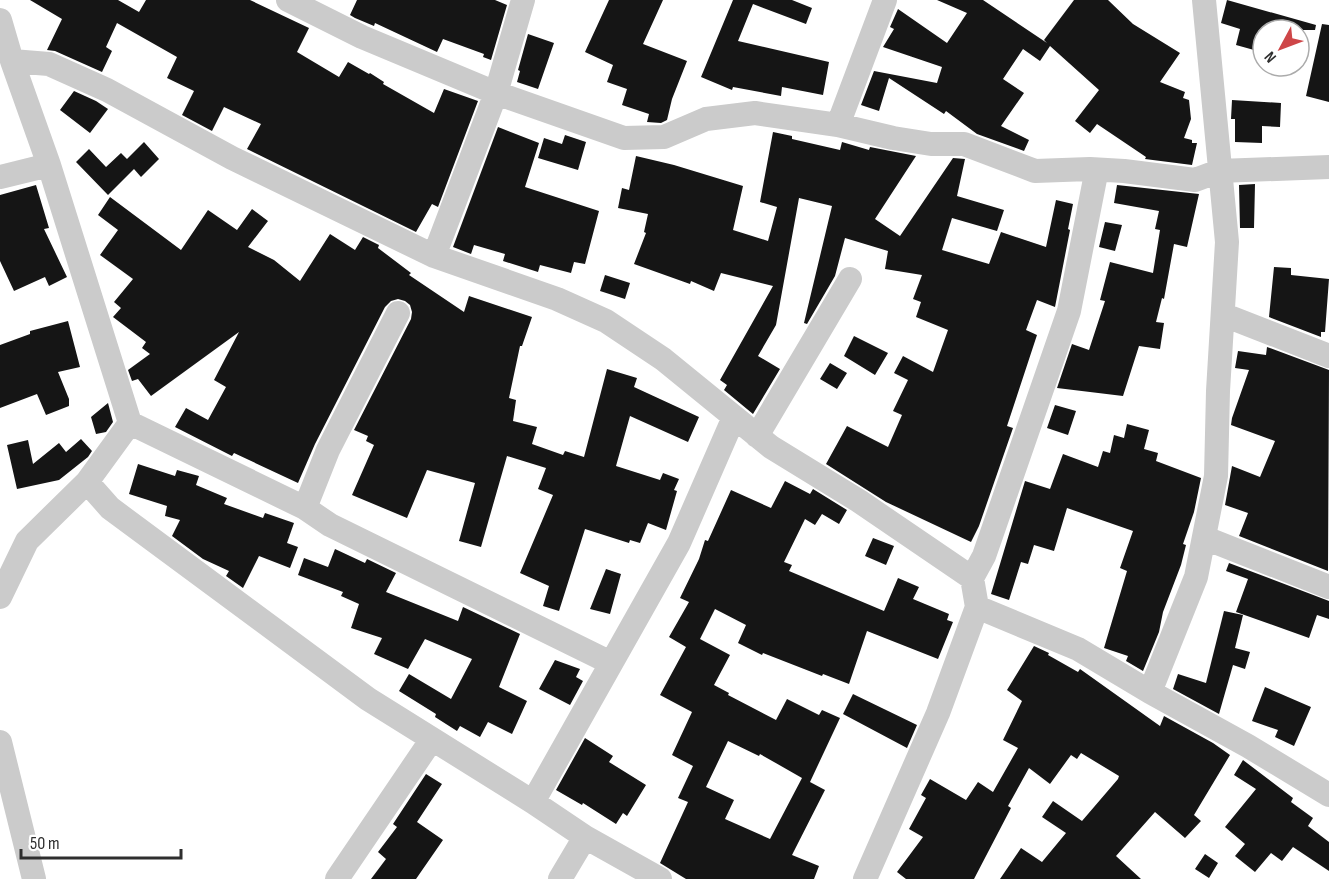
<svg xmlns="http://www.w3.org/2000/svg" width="1329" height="879" viewBox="0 0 1329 879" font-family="'Sofia Sans Condensed',sans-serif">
  <rect width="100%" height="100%" fill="#fff"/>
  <path fill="#151515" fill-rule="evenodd" d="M30,0h88l21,12 7,-12h104l59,28 -12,24 42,25 9,-15 21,12 1,-1 14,9 -1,2 51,29 10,-24 34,12 -40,106 -6,-3 -16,28 -169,-83 14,-25 -37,-17 -12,24 -30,-16 12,-24 -27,-13 10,-21 -60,-34 -11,24 6,4 -10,21 -47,-21 -8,-1 15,-31z
    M357,0h138l12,5 -16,55 -8,-3 1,-3 -41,-15 -6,13 -62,-29 -1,3 -19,-8 -5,-3z
    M609,0h54l-20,44 44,17 -15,38 -5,21 -6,3 -14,-1 2,-8 -27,-9 5,-16 -20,-7 6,-17 -28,-13z
    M733,0h59l20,8 -6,16 -53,-20 -15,37 91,21 -6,33 -41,-8 -1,9 -48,-9 -1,3 -31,-13z
    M937,0h46l64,43 -3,-3 30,-40h34l25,24 47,29 -20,29 25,10 -2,6 6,2 2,19 -7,19 8,2v3h5l-5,22 -47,-6 1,-2 -49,-33 -7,9 -15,-12 24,-31 -49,-44 -10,15 -17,-12 -20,30 21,14 -23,33 28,14 -5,11 -47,-17 -31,-23 -2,3 -55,-36 -10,33 -18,-6 13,-34 63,12 5,-16 -59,-20 11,-18 -4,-2 8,-18 49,34 20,-30z
    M1227,0l89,25 -1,5h-56l-5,20 -18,-5 4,-16 -19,-6z
    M1322,24l7,1v77l-23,-6z
    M528,34l26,9 -16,46 -21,-7 3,-11 -2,-1z
    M74,91l22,10 12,8 -18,24 -30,-23z
    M1232,100l49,3 -1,24 -18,-1v17l-27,-1v-23h-4z
    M498,127l41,16 -14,44 74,24 -14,53 -11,-2 -3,11 -31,-8 -2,7 -35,-11 2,-7 -31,-9 -3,9 -18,-7z
    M773,132l19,4v3l48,11 2,-8 27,8 1,-3 46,9 -41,63 25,17 53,-78 12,1 -8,37 47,14 -7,21 -45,-13 -10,32 47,14 12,-32 45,15 10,-47 17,4 -5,25 2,1 -15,77 -18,-7 -11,30 11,5 -30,91 6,2 -34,98 -8,16 -85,-40 -60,-38 21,-38 41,21 14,-32 -9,-4 15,-31 -14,-7 9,-17 30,16 15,-42 -32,-13 5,-15 -8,-3 9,-24 -37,-6 3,-18 -43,-13 -10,38 -28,48 -3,-1 28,-117 -33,-8 -23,127 -18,31 22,13 -27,45 -29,-24 3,-5 -7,-5 53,-94 -52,-13 -7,18 -23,-10 -1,3 -56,-20 12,-31 -2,-1 4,-18 -30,-6 4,-20 7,2 7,-34 38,9 69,21 -10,44 35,11 9,-34 -17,-5z
    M565,135l21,7 -8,28 -40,-12 6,-20 18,6z
    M144,142l15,17 -18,18 -7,-8 -26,26 -32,-33 13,-13 17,18 15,-14 6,6z
    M1255,184l-1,44h-14l-1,-43z
    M36,185l13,43 -5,1 23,48 -18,9 -4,-9 -31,14 -14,-30v-66z
    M1117,185l82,9 -12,53 -13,-3 -10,55 -2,-1 -6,24 8,1 -4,26 -21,-3 -16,50 -66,-8 15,-44 17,6 16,-49 -5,-1 10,-38 43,11 7,-43 -5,-1 4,-18 -45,-8z
    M110,197l71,53 27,-40 29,20 15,-21 16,12 -20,26 26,13 26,21 30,-47 25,16 8,-13 16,8 -1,3 33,25 -2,2 55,37 5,-16 63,21 -10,29h-2l-11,52 7,2 -3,21 24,6 -5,17 31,11 2,-4 19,6 23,-88 30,9 -3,9 65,30 -11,25 -58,-26 -14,50 44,14 3,-7 16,6 -5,11 3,1 -11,39 -18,-7 -8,20 -10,-3 -1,3 -44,-14 -26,82 -16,-5 6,-20 -29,-13 33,-78 -15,-6 8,-21 -39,-12 -26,91 -22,-6 16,-58 -48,-13 -20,48 -55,-23 22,-50 -8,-4 2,-5 -14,-6 57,-111 1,-7 -2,-7 -5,-4 -7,-2 -7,2 -6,6 -70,137 -17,39 -64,-30 -2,3 -57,-29 11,-19 22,12 18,-33 -12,-7 25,-48 -88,64 -13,-17 -6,2 -4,-11 22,-16 -8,-6 4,-6 -33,-25 8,-9 -7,-6 19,-23 -33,-24 18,-25 -20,-15z
    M1105,222l17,3 -7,26 -16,-4z
    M1274,267l17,1v7l38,4 -4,53h-4v5l-52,-20z
    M605,275l25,8 -5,16 -25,-8z
    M68,321l12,46 -22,5 11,27v7l-23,9 -9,-21 -37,14v-63l30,-11v-3z
    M854,336l34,17 -13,22 -31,-19z
    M1267,347l62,23 -1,201 -89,-35 9,-23 -23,-8 7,-39 28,11 15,-36 -44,-16 1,-7 17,-48 -14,-2 3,-17 28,4z
    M830,363l17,10 -10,16 -17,-10z
    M108,403l5,19 -7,10 -10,2 -5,-17z
    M1055,405l21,6 -8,24 -21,-7z
    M1127,424l22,6 -5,19 14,4 -2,8 45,17 -7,34 -11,32 3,1 -5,20 -18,47 -4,20 -16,39 -17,-10 2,-5 -24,-8 23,-77 -7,-3 13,-37 -66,-23 -13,43 -20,-6 -6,19 -7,-2 -12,38 -18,-6 34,-113 25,8 13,-35 35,13 5,-16 7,2 4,-18 10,3z
    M81,439l11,12 -4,6 -29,23 -42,9 -10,-44 21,-5 5,24 26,-21 7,9z
    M138,464l37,12 2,-6 22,6 -3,9 31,13 -3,6 39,14 2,-5 29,10 -7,20 11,4 -8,21 -31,-12 -16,32 -17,-12 3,-5 -26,-12 -31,-23 8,-16 -15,-4 2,-10 -38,-12z
    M785,481l25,13 3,-5 34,21 -8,14 -17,-10 -7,11 -10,-6 -21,43 8,3 -3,6 95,40 14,-33 21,9 -6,12 36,15 -2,6 6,2 -15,37 -71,-28 -18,53 -26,-10 -1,2 -59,-23 -1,2 -24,-12 8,-18 -31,-16 -15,30 30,16 -16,30 15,8 -1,2 48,25 11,-21 32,16 3,-5 18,8 -30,64 15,8 -33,65 27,11 -5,13h-128l-26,-16 28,-61 -10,-4 15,-32 -21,-11 20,-43 -32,-17 26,-48 -17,-10 20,-35 -9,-4 19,-39 6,-19 3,1 23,-51 40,18zM728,741l31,15 1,-2 42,24 -32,61 -45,-20 9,-19 -28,-13z
    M873,538l21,8 -8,19 -21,-9z
    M335,549l30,14 2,-4 29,14 -10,19 72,29 5,-14 57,27 -21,53 28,14 -15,33 -24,-12 -8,15 -20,-11 -3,5 -22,-14 1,-3 -37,-23 10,-17 42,25 21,-40 -47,-20 -17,30 -34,-15 8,-16 -31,-10 8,-24 -18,-8 2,-4 -45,-17 6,-17 24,9z
    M1229,563l100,38v18l-12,-4 -8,23 -73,-26 12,-33 -22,-8z
    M606,569l15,5 -11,40 -20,-5z
    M1224,611l19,4 -8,33 15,4 -5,17 -12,-4 -14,49 -46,-25 5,-15 28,9z
    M1034,646l15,7 -1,2 30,17 2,-3 80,57 4,-10 49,27 17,12 -36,60 7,6 -16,17 -30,-26 -39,44 25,23h-141l21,-31 21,14 24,-29 -24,-16 11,-16 29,20 36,-42 1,-3 -38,-23 -4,6 -6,-4 -21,29 -21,-16 -21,38 3,2 -37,71h-68l-9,-7 26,-35 -14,-8 17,-31 -5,-3 9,-16 36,21 12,-18 15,10 25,-44 -15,-8 19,-39 -15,-11z
    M555,660l25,9 -4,8 7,4 -13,24 -31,-16z
    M1265,687l46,20 -17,39 -19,-9 3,-7 -26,-9z
    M853,694l64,31 -10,23 -64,-34z
    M585,738l28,18 -4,6 37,23 -19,31 -4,-3 -7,11 -33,-21 -1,2 -26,-15z
    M1243,760l50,38 -2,4 22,16 -5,8 21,16v29l-36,-24 -11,14 -11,-8 -16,19 -20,-16 10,-12 -20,-17 31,-38 -22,-14z
    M426,774l16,10 -25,38 26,18 -27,39h-45l15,-20 -8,-7 19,-25 -4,-3z
    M1205,854l13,9 -9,15 -14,-9z"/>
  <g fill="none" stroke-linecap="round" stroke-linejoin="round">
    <path stroke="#cbcbcb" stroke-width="24" d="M288,0l74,37 134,56 128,45 40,-1 42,-18 49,-6 83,12 55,13 38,6h33l71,27 55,-2 34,2 71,9 24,-9 110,-4
      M0,20l12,41 37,104 81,258 -43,59 23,26 258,191 165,103 52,35 75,42
      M12,61l37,3 58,26 125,68 202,98 123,43 49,22 57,38 108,88 88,54 113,77
      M838,125l47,-125
      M0,177l49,-12
      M434,256l62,-163 27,-93
      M1224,315l105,41
      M130,423l175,85 25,17 281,138
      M757,436l93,-157
      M305,508l23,-58 70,-137
      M1205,538l124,49
      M0,597l27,-56 60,-59
      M977,607l101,42 72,43 98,54 81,49
      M1150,692l46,-115 20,-101 2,-85 9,-149 -23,-242
      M0,742l34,137
      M533,802l146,-259 55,-126
      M337,879l95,-140
      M560,879l25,-42
      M865,879l73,-166 39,-106 -5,-29 12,-22 85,-245 26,-132 -5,-10"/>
  </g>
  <g transform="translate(1281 48) rotate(229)"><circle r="28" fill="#ffffff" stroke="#ababab" stroke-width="1.5"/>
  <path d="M0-4.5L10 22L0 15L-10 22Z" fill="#ce4648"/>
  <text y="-9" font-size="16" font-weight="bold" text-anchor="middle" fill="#2e2e2e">N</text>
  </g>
  <path d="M21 849v9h160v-9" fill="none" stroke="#2e2e2e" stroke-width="3"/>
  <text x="30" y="849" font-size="18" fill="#2e2e2e" stroke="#ffffff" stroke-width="4.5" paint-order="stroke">50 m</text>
</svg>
